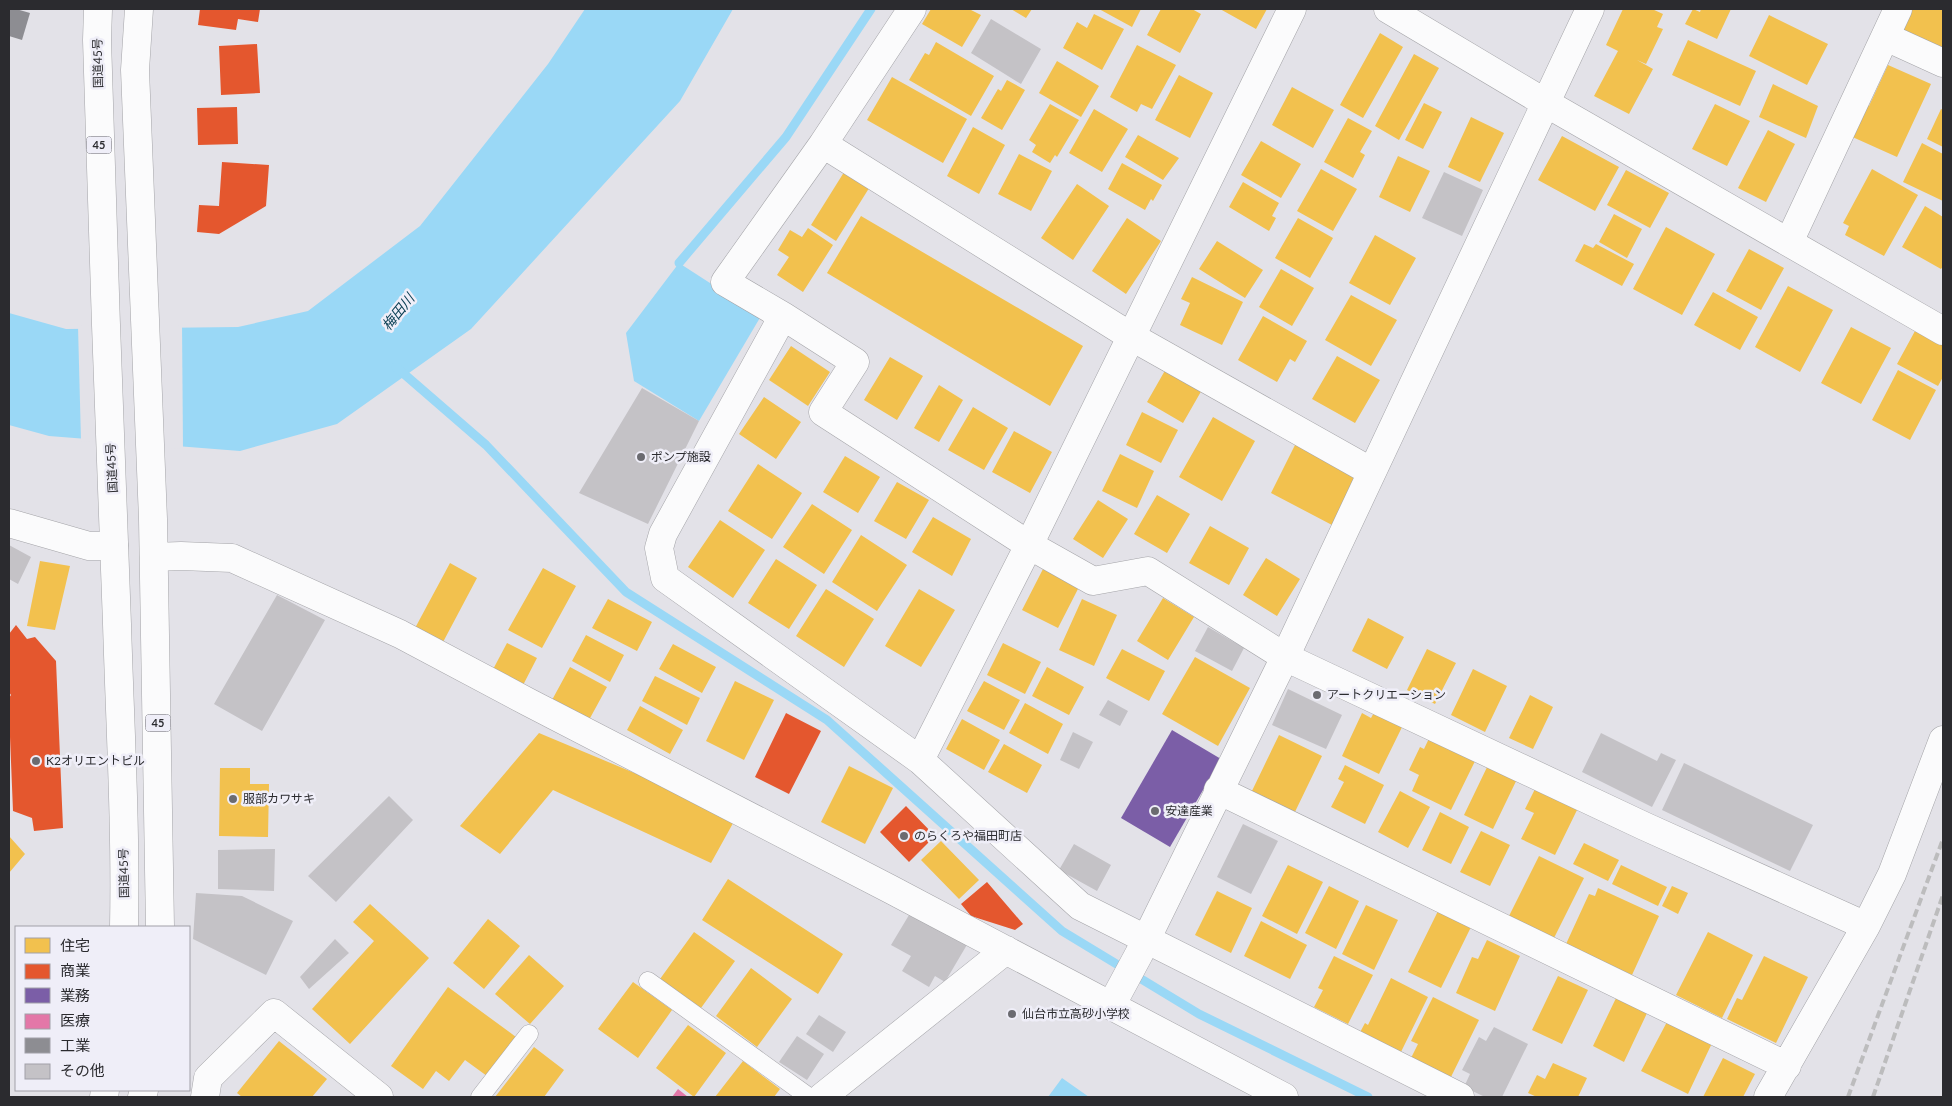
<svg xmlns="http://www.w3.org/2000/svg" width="1952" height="1106" viewBox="0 0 1952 1106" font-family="Lato,'Noto Sans JP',sans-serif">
  <rect width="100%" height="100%" fill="#e3e2e8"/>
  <path fill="#9ad8f6" d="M585,9h148l-53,92 -209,228 -134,95 -97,27 -191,-15 -40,-11v-112l57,16 172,-2 70,-16 112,-85 128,-162z
    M679,263l82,53 -62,105 -65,-40 -8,-48z
    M1062,1078l27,19h-41z"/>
  <path fill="#e3e2e8" d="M182,325l1,124 -102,-8 -3,-115z"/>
  <path fill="#f2c14e" d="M931,9h38l12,6 -19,32 -40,-23z
    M1011,9h21l-6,9z
    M1099,9h42l-9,18z
    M1161,9h31l9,5 -21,39 -33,-18z
    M1220,9h47l-11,20z
    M1623,9h29l11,5 -6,13 6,2 -17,35 -9,-4 16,9 -24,45 -35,-18 24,-45 -12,-6z
    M1693,9l7,3 1,-3h30l-14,30 -32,-15z
    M1902,9h41v51l-53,-22z
    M1094,14l30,15 -22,41 -39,-22 14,-26 10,6z
    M1769,15l59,29 -21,41 -58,-29z
    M1380,33l23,14 -40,71 -23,-13z
    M1688,40l68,31 -16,35 -68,-31z
    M936,42l58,34 -23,40 -62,-36 16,-27 4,2z
    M1137,45l39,20 -24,44 -11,-5 -4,8 -27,-15z
    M1414,54l25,14 -40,72 -24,-14z
    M1057,61l42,25 -18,31 -42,-24z
    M1888,65l43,19 -34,73 -49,-22 14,-32 7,3z
    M1179,75l34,18 -23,45 -35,-18z
    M892,77l75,42 -24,44 -76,-43z
    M1007,80l18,10 -23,40 -21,-12 17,-29 3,2z
    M1773,84l45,22 -12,32 -47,-21z
    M1292,87l42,23 -21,38 -41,-23z
    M1424,103l18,9 -19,37 -18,-9z
    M1050,104l29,16 -22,37 -2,-2 -5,8 -18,-11 4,-7 -7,-5z
    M1715,104l35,17 -23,45 -35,-17z
    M1094,109l34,20 -26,43 -33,-19z
    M1941,109l2,1v37l-16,-8z
    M1471,117l33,16 -24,49 -32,-15z
    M1348,118l24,13 -12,21 5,3 -12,23 -29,-16z
    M973,127l32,18 -26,49 -32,-18z
    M1768,130l27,14 -29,58 -28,-14z
    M1138,135l41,23 -16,22 -38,-23z
    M1562,136l57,31 -24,44 -57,-31z
    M1261,141l40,23 -20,34 -40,-23z
    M1922,143l21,11v47l-40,-19z
    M1019,154l33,17 -21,40 -33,-17z
    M1398,156l32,15 -20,41 -31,-15z
    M1122,163l40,22 -9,16 -2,-2 -6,11 -37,-21z
    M846,169l25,16 -35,56 -25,-16z
    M1321,169l36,20 -24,42 -36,-20z
    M1872,169l46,26 -34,61 -39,-21 4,-9 -6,-3z
    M1626,170l43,23 -19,35 -43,-23z
    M1243,182l36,21 -7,13 4,2 -7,13 -40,-24z
    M1077,184l32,22 -36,54 -32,-22z
    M1925,206l18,11v49l-2,3 -39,-22z
    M1614,214l28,15 -15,29 -28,-16z
    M861,216l222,130 -33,60 -223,-133z
    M1127,218l34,23 -35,53 -34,-23z
    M1298,218l35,20 -23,40 -35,-20z
    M1666,227l49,27 -33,61 -49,-26z
    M808,228l25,17 -30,47 -26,-17 12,-18 -11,-7 12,-20 12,7z
    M1375,235l41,23 -26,47 -41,-22z
    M1217,241l46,29 -18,28 -46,-29z
    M1584,244l9,4 3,-4 38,20 -12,22 -47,-25z
    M1749,249l35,19 -23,42 -35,-19z
    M1281,269l33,19 -22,38 -33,-19z
    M1192,277l51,25 -21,43 -42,-20 10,-22 -9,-4z
    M1788,286l45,24 -33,62 -45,-25z
    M1713,292l45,25 -18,33 -46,-25z
    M1351,295l46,25 -26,46 -46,-26z
    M1263,316l44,25 -12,21 -5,-3 -13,23 -39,-22z
    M1851,327l40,21 -30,56 -40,-21z
    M1915,331l28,14v32l-5,9 -41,-22z
    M791,346l39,26 -22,34 -39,-26z
    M1337,356l43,24 -25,43 -43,-24z
    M890,357l33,19 -26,44 -33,-20z
    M1167,367l36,21 -20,35 -36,-21z
    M1898,370l38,20 -26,50 -38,-20z
    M939,385l24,15 -24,42 -25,-14z
    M764,397l37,25 -25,37 -37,-25z
    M973,407l35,21 -24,42 -36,-20z
    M1142,412l36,18 -17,33 -35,-18z
    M1213,417l42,24 -33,60 -43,-24z
    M1014,431l38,21 -22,41 -38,-21z
    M1296,443l62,31 -26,51 -61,-32z
    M1120,454l34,17 -17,37 -35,-17z
    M845,456l35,21 -22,36 -35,-21z
    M758,464l44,29 -30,46 -44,-28z
    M897,482l32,18 -23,39 -32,-18z
    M1157,495l33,19 -23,39 -33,-19z
    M1098,500l30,19 -25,39 -30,-19z
    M812,504l40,26 -28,44 -41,-27z
    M933,517l38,22 -19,37 -40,-24z
    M720,520l45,30 -32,48 -45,-31z
    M1210,526l39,22 -20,37 -40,-22z
    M861,535l46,30 -30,46 -45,-29z
    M1266,558l34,21 -23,37 -34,-21z
    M776,559l41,26 -28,44 -41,-26z
    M40,561l30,5 -15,64 -28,-4z
    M450,563l27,15 -35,66 -28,-14z
    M543,568l33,18 -34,62 -34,-18z
    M1043,569l36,18 -21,41 -36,-18z
    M826,589l48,30 -30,48 -48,-31z
    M919,589l36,21 -34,57 -36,-21z
    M1163,598l31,19 -26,43 -31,-19z
    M608,599l44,23 -15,29 -45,-23z
    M1082,599l35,16 -23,51 -35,-16z
    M1368,618l36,19 -17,32 -35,-18z
    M586,635l38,20 -14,27 -38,-21z
    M507,643l30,15 -17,33 -30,-16z
    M1003,643l38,19 -16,32 -38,-19z
    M673,644l43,23 -14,26 -43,-24z
    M1122,649l43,22 -16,30 -43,-23z
    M1427,649l29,14 -21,41 -28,-14z
    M1195,657l55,31 -32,58 -56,-32z
    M570,667l37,20 -18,33 -37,-20z
    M1047,667l37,20 -15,28 -37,-19z
    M1473,669l34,17 -22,46 -34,-17z
    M655,676l45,22 -13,27 -45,-24z
    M735,681l39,19 -30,60 -38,-19z
    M984,681l36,19 -16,30 -37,-19z
    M1530,695l23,12 -20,42 -24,-11z
    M1025,703l38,21 -15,30 -39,-21z
    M640,706l43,24 -13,24 -43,-24z
    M1377,707l28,14 -26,53 -37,-18 20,-43 9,5z
    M962,719l38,21 -16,30 -38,-21z
    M1433,730l46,23 -28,57 -39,-19 7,-16 -10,-5 11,-23 4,2z
    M539,733l198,83 -26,47 -158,-73 -53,64 -40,-28z
    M1279,735l43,21 -29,60 -43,-21z
    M1004,744l38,21 -15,28 -39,-21z
    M1490,761l29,14 -26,54 -29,-14z
    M1345,765l39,20 -19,39 -34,-17 13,-25 -6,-3z
    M849,766l44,22 -28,56 -44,-22z
    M220,768h30v16h19l-1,53 -49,-1z
    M1536,787l42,21 -23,47 -34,-16 13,-26 -9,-4z
    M1400,791l30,16 -22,41 -30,-16z
    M1440,812l29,15 -18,37 -29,-14z
    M1481,831l29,14 -20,41 -30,-14z
    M9,836l16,18 -16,19z
    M941,841l38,39 -20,19 -38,-39z
    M1584,843l35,17 -11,21 -35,-17z
    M1539,856l45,22 -30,60 -45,-22z
    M1288,865l35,17 -26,52 -35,-18z
    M1621,865l46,22 -9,19 -46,-22z
    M728,879l115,75 -25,40 -116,-74z
    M1329,886l30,15 -23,48 -31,-16z
    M1672,886l16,7 -10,21 -16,-8z
    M1598,888l61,28 -27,59 -66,-31 23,-50 6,2z
    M1217,891l35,17 -21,45 -36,-18z
    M370,904l59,54 -79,86 -38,-35 62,-68 -21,-19z
    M1366,905l32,15 -24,50 -32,-16z
    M1438,911l33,16 -30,61 -33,-16z
    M488,919l32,27 -36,43 -31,-26z
    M1261,921l46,24 -17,34 -46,-23z
    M694,932l41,29 -34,47 -41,-29z
    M1708,932l45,23 -31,63 -46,-23z
    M1487,940l33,16 -25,55 -39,-18 16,-36 6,2z
    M529,955l35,31 -34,38 -35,-30z
    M1334,956l39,19 -25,49 -34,-17 9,-17 -5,-2z
    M1764,956l44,21 -32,66 -49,-24 10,-21 5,2z
    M751,968l41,31 -35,48 -41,-31z
    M1558,976l30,14 -26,54 -30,-14z
    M1391,978l37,19 -30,61 -41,-20 8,-15 3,2z
    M633,982l39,28 -34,48 -40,-29z
    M448,987l68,50 -29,39 -22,-16 -16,21 -13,-10 -13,18 -32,-23z
    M1617,996l31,15 -24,51 -31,-16z
    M1433,997l46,23 -31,63 -40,-19 10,-20 -7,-3z
    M1668,1020l45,21 -25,53 -47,-23z
    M688,1025l38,28 -32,44 -38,-29z
    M279,1041l48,38 -15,18h-70l-5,-4z
    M534,1047l30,23 -20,27h-49z
    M1723,1058l32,16 -12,23h-40z
    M743,1061l37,28 -6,8h-59z
    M1553,1063l34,15 -9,19h-41l-9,-4 9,-18 8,4z"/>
  <path fill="#e4572e" d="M200,9h60l-2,13 -20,-3 -2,11 -38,-5z
    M257,44l3,49 -39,2 -2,-49z
    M237,107l1,37 -40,1 -1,-37z
    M222,162l47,3 -3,41 -47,28 -22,-2 2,-27 20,1z
    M16,625l11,14 8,-2 21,24 7,167 -29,3 -2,-13 -19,-7 -4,-99v-14l2,-3 -2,-3v-58z
    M786,713l35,18 -32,63 -34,-17z
    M906,806l29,30 -26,26 -29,-30z
    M987,882l36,42 -8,6 -44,-14 -10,-12z"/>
  <path fill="#7b5ea7" d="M1172,730l49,29 -51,88 -49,-29z"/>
  <path fill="#e377a8" d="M678,1089l10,8h-16z"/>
  <path fill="#8d8d92" d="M9,9h7l14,4 -8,27 -13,-4z"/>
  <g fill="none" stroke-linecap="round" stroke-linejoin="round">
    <path stroke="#9ad8f6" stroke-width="9" d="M679,263l107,-126 85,-128
      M396,367l90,78 140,147 201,128 235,211 137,83 169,83"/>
  </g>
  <path fill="#c4c2c6" d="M991,19l50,30 -20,35 -50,-31z
    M1444,172l39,18 -21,46 -40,-18z
    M642,388l57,33 -51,103 -69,-31z
    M9,545l22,12 -13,27 -9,-5z
    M277,595l48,25 -63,111 -48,-27z
    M1208,627l36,21 -12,23 -37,-20z
    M1288,689l54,26 -16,34 -54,-24z
    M1108,700l20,11 -8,15 -21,-11z
    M1073,732l20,10 -14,27 -19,-9z
    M1601,733l56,28 4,-8 15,7 -24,47 -70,-35z
    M1684,763l129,62 -23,46 -128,-61z
    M389,796l24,24 -77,82 -28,-26z
    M1243,824l35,17 -27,53 -34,-17z
    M1074,844l37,21 -14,26 -38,-21z
    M275,849l-1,42 -56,-2v-39z
    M196,893l46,3 51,25 -27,54 -73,-36z
    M912,910l56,33 -23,39 -10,-6 -6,11 -27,-16 9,-15 -20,-11z
    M335,939l14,14 -40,36 -9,-12z
    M819,1015l27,17 -13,20 -27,-18z
    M1494,1027l34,17 -26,53h-17l-21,-10 6,-13 -8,-4 17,-33 7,4z
    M797,1036l27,18 -17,26 -28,-18z"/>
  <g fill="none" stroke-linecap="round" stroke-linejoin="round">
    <defs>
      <path id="lane" d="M648,981l161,116
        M480,1097l49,-63"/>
      <path id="street" d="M912,9l-89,135 -98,138 58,34 -120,218 -4,14 6,30 255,182 160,146 380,191
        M1388,9l156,93 399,229
        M1886,37l57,26
        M823,144l309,193 240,135
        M1789,242l109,-233
        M783,316l72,46 -32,50 206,133 64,36 55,-10 137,86 305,-648
        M9,523l80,23h25
        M154,557l27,-1 51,2 168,76 128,68 362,187 394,208
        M920,760l109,-215 263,-536
        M1218,790l569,276
        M1111,1006l28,-52 146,-297 359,169 222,100
        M205,1097l3,-19 66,-65 105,84
        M822,1097l184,-147
        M1768,1097l98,-171 26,-52 51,-134"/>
      <path id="highway" d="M98,9l-1,31c5,195 13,389 20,584 3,101 9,202 7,303
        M139,9l-4,61 18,449 7,408
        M104,1097l1,-7
        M142,1097l2,-7"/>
    </defs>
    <use href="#lane" stroke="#a4a4a8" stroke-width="19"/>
    <use href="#street" stroke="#a4a4a8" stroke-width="29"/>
    <use href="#highway" stroke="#a4a4a8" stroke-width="29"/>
    <use href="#lane" stroke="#fbfbfc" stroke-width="18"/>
    <use href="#street" stroke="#fbfbfc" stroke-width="28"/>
    <use href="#highway" stroke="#fbfbfc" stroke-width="28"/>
    <path stroke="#bcbcbd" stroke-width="4" stroke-dasharray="8 4" stroke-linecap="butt" d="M1848,1097l95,-258
      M1873,1097l70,-202"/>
  </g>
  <g fill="#6b6b70" stroke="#efeef8" stroke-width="2">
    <circle cx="641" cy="457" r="5"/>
    <circle cx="1317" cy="695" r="5"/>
    <circle cx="36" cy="761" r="5"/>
    <circle cx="233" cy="799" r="5"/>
    <circle cx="1155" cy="811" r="5"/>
    <circle cx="904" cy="836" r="5"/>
    <circle cx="1012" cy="1014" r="5"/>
  </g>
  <g text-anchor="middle" stroke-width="5" stroke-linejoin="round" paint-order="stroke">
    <g fill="#efeef8" stroke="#66666b" stroke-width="1">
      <rect x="86.5" y="136.5" width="25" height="17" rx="4"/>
      <rect x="145.5" y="714.5" width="25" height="17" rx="4"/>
    </g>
    <g font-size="11" font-weight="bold" fill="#2b2b2f">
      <text x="99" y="149">45</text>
      <text x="158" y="727">45</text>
    </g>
    <g font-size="12" fill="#2b2b2f" stroke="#efeef8">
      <text transform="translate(98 63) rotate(-91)" y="4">国道45号</text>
      <text transform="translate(112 468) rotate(-93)" y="4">国道45号</text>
      <text transform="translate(124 873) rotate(-91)" y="4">国道45号</text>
    </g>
    <g font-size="12" fill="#2b2b2f" stroke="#efeef8" text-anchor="start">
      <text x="651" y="461">ポンプ施設</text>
      <text x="1327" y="699">アートクリエーション</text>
      <text x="46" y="765">K2オリエントビル</text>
      <text x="243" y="803">服部カワサキ</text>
      <text x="1165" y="815">安達産業</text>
      <text x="914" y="840">のらくろや福田町店</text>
      <text x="1022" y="1018">仙台市立高砂小学校</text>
    </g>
    <g font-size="14" font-style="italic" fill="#0c4156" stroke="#efeef8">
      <text transform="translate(398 312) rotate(-51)" y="5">梅田川</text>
    </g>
  </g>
  <rect width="1952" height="1106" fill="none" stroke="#2b2b2f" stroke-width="20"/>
  <rect x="15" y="926" width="175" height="165" fill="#efeef8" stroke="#a1a0a8"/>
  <rect x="25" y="938" width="25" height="15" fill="#f2c14e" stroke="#a1a0a8"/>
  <text x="60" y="951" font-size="15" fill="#2b2b2f">住宅</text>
  <rect x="25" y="964" width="25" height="15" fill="#e4572e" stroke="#a1a0a8"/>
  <text x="60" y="976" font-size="15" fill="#2b2b2f">商業</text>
  <rect x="25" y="988" width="25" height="15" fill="#7b5ea7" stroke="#a1a0a8"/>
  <text x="60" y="1001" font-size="15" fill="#2b2b2f">業務</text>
  <rect x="25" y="1014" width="25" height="15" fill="#e377a8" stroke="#a1a0a8"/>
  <text x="60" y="1026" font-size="15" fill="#2b2b2f">医療</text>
  <rect x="25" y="1038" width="25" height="15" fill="#8d8d92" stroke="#a1a0a8"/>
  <text x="60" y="1051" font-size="15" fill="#2b2b2f">工業</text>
  <rect x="25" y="1064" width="25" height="15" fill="#c4c2c6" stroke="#a1a0a8"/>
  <text x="60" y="1076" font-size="15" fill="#2b2b2f">その他</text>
</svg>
